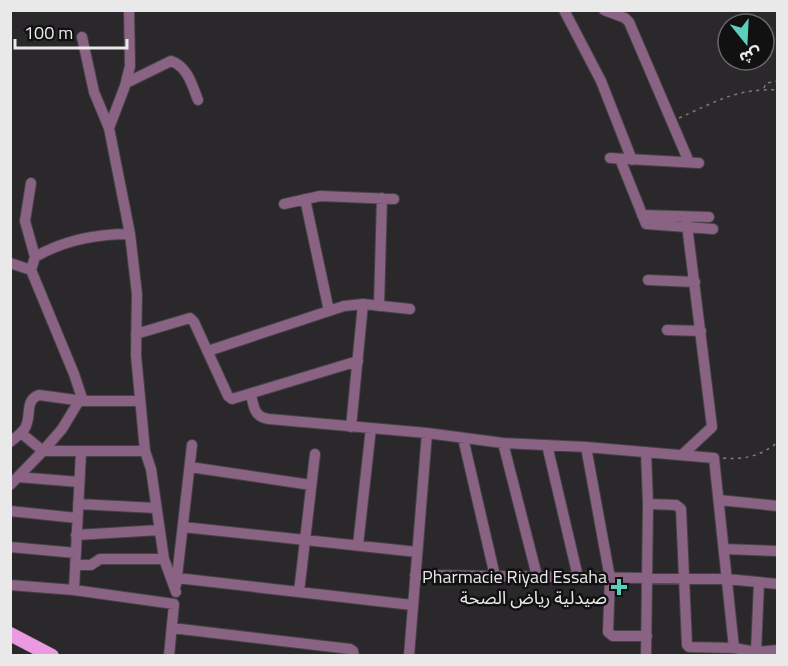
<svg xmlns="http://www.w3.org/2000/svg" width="788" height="666" viewBox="0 0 788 666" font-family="'Titillium Web','Noto Sans Arabic',sans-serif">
  <rect width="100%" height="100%" fill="#2a282a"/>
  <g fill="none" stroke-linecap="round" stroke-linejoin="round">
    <defs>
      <path id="minor" d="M564,10l37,71 31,79
        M604,10l21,8 4,4 60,140
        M82,37l12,55 15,36 21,106 7,60 -1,61 9,96 6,18 13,90 12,33
        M126,83l45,-22c17,6 21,24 27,39
        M109,128l16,-42 5,-20 -1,-56
        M610,158l89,5
        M620,159l26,65 67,5
        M305,199l24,112
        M284,204l36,-8 74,3
        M642,215l67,2
        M35,257c29,-17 62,-23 95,-23
        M10,263l21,7
        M648,280l47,2
        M379,306l3,-108
        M667,330l34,1
        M136,334l54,-16 4,4 34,74 4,3 126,-38
        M208,351l136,-45 19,-2 47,5
        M251,395c3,12 3,22 18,24l158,14 76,10 83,4 128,11 20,190 22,4 22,-2
        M351,427l12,-123
        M21,433l22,18 19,-22 17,-28h60
        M463,438l32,138
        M10,442c5,-4 11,-8 15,-14 7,-11 -1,-28 14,-33l44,6 -9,-27 -43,-104 4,-13 -10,-36 6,-38
        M503,443l34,133
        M547,445l31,132
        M586,447l24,131 -2,54 5,4h34
        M682,455l30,-28 -26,-210
        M190,467l121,18
        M18,477l61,5
        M10,485l33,-34h102
        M719,500l59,6
        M78,504l78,4
        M648,504l28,1 5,4 6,136 2,2 45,1
        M10,511l67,7
        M183,527l234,25
        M76,535l84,-5
        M358,545l13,-117
        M10,547l66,6
        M724,549l54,2
        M75,565h16l9,-6h64
        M415,575l312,4 51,5
        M177,578l235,27
        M10,585l64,5 100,14 -5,52
        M176,585l16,-140
        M74,590l7,-138
        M299,592l16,-138
        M172,628l178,21 3,2 1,5
        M756,652l3,-69
        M409,656l18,-223
        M646,656l2,-152 -2,-52"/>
      <path id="major" d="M10,634l42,22"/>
    </defs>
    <use href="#minor" stroke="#454345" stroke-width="12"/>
    <use href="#major" stroke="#454345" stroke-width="15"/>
    <path stroke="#7d7b7d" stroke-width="1.5" stroke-dasharray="3 4.5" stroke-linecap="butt" d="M764,88l2,-5 12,-2
      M679,118c36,-16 58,-30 99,-28
      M723,458c21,2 38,-2 55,-16"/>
    <use href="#minor" stroke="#8a6284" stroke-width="10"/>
    <use href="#major" stroke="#eb99e1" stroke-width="14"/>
  </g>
  <path fill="#5bcebc" stroke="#121112" stroke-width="2" d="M616 578h6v6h6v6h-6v6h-6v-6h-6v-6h6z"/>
  <g text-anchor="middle" stroke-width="5" stroke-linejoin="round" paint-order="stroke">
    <g font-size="18" fill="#eae9ea" stroke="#121112" text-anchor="end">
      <text x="607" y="583">Pharmacie Riyad Essaha<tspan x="607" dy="21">صيدلية رياض الصحة</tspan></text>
    </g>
  </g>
  <rect width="788" height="666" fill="none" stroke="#eae9ea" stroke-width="24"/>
  <g transform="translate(746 42) rotate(162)"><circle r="28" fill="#121112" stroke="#686768" stroke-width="1.5"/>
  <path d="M0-4.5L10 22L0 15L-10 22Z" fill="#5bcebc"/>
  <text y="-9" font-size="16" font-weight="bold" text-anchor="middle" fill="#eae9ea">ش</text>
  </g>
  <path d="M15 39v9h112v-9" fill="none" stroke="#eae9ea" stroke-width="3"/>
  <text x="24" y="39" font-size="18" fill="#eae9ea" stroke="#121112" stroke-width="4.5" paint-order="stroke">100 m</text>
</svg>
